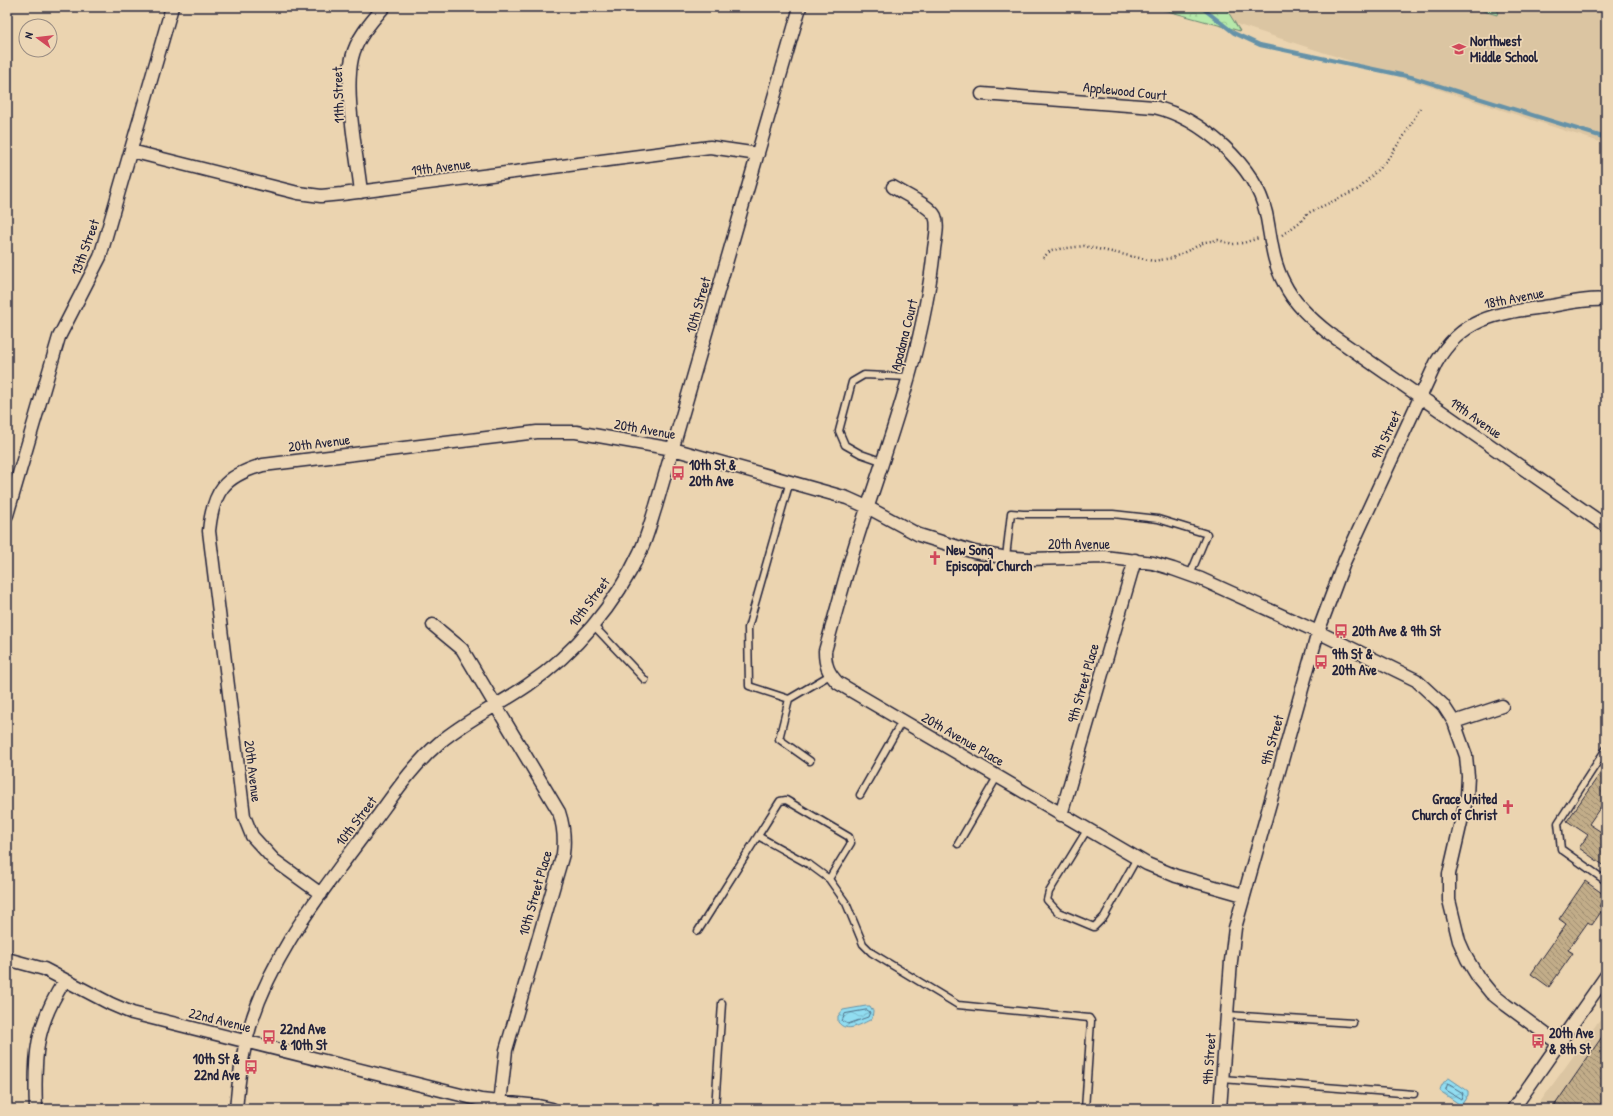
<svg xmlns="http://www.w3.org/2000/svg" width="1613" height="1116" viewBox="0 0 1613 1116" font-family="'Patrick Hand',sans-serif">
  <defs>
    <pattern id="forest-crowns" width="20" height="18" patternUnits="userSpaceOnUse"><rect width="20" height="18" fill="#b6e9aa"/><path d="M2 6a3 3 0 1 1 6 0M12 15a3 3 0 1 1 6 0" fill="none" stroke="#9cc893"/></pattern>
    <pattern id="water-waves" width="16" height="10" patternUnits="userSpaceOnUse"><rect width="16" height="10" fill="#91ddf1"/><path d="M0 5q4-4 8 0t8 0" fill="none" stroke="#7dbdd0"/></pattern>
    <pattern id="building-back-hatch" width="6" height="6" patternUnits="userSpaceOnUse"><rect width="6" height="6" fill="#c2ad89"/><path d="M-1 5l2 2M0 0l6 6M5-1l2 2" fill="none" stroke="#9d8c71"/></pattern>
  </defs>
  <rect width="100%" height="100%" fill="#ebd4b0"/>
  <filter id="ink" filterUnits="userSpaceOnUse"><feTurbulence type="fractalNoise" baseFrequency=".025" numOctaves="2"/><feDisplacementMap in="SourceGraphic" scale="8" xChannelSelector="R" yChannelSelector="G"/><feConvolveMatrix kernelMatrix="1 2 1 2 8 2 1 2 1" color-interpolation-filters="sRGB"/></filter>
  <g filter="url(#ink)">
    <path fill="#dbc5a2" d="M1183,7h423v137l-163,-53z
      M1606,1011v98h-71z"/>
    <path fill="#b6e9aa" stroke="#6c8672" d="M1470,7h29l-2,8z"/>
    <path fill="url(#forest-crowns)" stroke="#6c8672" d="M1153,7h72l15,24z"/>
    <path fill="url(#water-waves)" stroke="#6592a8" d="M866,1006h4l3,5 -1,8c-11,5 -25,15 -34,3v-6l5,-6z
      M1449,1078l19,13v4l-6,9h-3l-19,-13c0,-4 5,-12 9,-13z"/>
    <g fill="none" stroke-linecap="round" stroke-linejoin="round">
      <path stroke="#4e6d84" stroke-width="1" d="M867,1010l3,2 -2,5 -20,7 -6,-3 3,-7z
        M1448,1084l15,9 -2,6 -15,-9z"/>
      <path stroke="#6592a8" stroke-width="4" d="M1201,7l33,26 26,12 151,32 195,61"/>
    </g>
    <path fill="url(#building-back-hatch)" stroke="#22223b" d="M1606,765v34l-17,25 17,11v32l-27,-19 9,-13 -21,-14z
      M1585,881l21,15 -7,10 4,3 -11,16 -4,-3 -20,28 5,3 -24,34 -18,-13 35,-50 -7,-5z
      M1606,1031v78h-54z"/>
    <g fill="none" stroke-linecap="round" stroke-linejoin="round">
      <defs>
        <path id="service" d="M884,462l-23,-8 -16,-9 -6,-14 13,-49 12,-7 45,2
          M1006,557l5,-44 12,1h90l45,5 49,15 -17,41
          M593,625l52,55
          M789,699l-40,-13 -1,-58 42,-147
          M1606,749l-48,74 3,26 45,32
          M810,761l-31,-22 10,-40 41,-24
          M860,795l42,-74
          M1087,830l-38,62 -2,8 11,12 36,15 10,-10 33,-59
          M758,836l52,29 19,14
          M958,844l39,-67
          M698,931l82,-130 6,-1 63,37 2,6 -22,36 17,24 17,41 9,9 86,52 131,13 2,3 -6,88
          M1227,1015l126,8
          M1222,1079l192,15
          M715,1109l7,-106"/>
        <path id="minor" d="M982,94l172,13c47,11 101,58 112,106 5,24 6,48 18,70 10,21 28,37 46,51l276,192
          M131,151l167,42 23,3 21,-2 368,-47 48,7
          M893,187c11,7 36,18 42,29 4,9 0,24 -1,33 -9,90 -38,172 -66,257 -17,47 -29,96 -43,145 0,14 3,22 13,32l309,181 29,12 67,19
          M361,192c-4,-37 -17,-98 -9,-134 4,-19 19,-36 32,-51
          M7,515l52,-178 41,-80 72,-250
          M433,625l29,24 97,163c5,15 6,27 4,42l-57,196 -6,53
          M1454,722l48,-16
          M1061,815l74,-255
          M321,894l-47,-34 -22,-24 -8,-20 -35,-285c4,-40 15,-55 54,-66l274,-33h39l97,17 174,49 20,9 52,28 55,17 28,5 28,2 74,-2 49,6 20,6 28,10 117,53 98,48 27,25 11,17 12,34 2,20 -1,20 -18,78v26l10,41 8,18 11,18 13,16 15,12 53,39
          M7,959l37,10 67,35 21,9 349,87 57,6 14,3
          M36,1109c-2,-53 -1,-83 29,-129
          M236,1109c2,-23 5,-46 10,-68 20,-81 74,-147 123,-213 22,-29 42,-61 70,-85 27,-23 60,-38 89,-58 47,-32 88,-81 112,-133 7,-14 11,-31 16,-46l144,-499
          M1220,1109l11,-148 4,-33 83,-296 27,-72 91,-197c27,-48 65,-50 115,-57 18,-3 37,-8 55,-6
          M1513,1109l93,-133"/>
      </defs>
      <use href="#service" stroke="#22223b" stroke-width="9"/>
      <use href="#minor" stroke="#22223b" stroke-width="15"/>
      <path stroke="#22223b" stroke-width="2.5" stroke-dasharray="1 3" stroke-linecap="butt" d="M1282,235l18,-13 8,-9 51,-24 28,-29 19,-27 14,-25
        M1043,258l8,-8 33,-4 69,15 20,-3 32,-16 13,-2 15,4 10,-1 16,-5"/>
      <use href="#service" stroke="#ecd6b5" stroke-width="6"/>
      <use href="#minor" stroke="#ecd6b5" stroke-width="12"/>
    </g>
  </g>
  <defs>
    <symbol id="school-bare" viewBox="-9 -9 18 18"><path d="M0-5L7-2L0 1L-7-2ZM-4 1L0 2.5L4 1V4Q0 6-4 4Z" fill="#d1495b" stroke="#ecd6b5" stroke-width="2.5" paint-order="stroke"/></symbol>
    <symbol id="bus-bare" viewBox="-9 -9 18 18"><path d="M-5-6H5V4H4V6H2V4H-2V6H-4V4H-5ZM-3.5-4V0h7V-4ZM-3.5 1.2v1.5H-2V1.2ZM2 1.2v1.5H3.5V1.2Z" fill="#d1495b" stroke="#ecd6b5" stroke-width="2.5" paint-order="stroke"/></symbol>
    <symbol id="church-bare" viewBox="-9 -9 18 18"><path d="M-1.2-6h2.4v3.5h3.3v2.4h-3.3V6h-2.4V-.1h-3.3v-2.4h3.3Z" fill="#d1495b" stroke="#ecd6b5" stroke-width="2.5" paint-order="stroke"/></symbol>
  </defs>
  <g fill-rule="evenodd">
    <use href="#school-bare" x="1449" y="39" width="20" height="20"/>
    <use href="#bus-bare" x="668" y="463" width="20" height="20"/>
    <use href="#church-bare" x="925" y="548" width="20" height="20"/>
    <use href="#bus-bare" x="1331" y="621" width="20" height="20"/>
    <use href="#bus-bare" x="1311" y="652" width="20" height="20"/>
    <use href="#church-bare" x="1498" y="797" width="20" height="20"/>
    <use href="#bus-bare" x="259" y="1027" width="20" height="20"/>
    <use href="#bus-bare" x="1528" y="1031" width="20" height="20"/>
    <use href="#bus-bare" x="241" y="1057" width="20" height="20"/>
  </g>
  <g text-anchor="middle" stroke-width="3.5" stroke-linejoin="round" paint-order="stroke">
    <g font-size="14" font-weight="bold" fill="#22223b" stroke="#ecd6b5" text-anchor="start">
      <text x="1470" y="46">Northwest<tspan x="1470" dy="16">Middle School</tspan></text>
      <text x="689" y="470">10th St &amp;<tspan x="689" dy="16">20th Ave</tspan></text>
      <text x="946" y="555">New Song<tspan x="946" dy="16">Episcopal Church</tspan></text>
      <text x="1352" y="636">20th Ave &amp; 9th St</text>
      <text x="1332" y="659">9th St &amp;<tspan x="1332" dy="16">20th Ave</tspan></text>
      <text x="1497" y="804" text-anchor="end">Grace United<tspan x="1497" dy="16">Church of Christ</tspan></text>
      <text x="280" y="1034">22nd Ave<tspan x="280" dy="16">&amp; 10th St</tspan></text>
      <text x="1549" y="1038">20th Ave<tspan x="1549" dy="16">&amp; 8th St</tspan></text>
      <text x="240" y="1064" text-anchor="end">10th St &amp;<tspan x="240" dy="16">22nd Ave</tspan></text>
    </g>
    <g font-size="14" fill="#22223b" stroke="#ecd6b5">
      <text transform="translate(1125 91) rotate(6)" y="5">Applewood Court</text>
      <text transform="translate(338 95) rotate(-92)" y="5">11th Street</text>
      <text transform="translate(441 167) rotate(-7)" y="5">19th Avenue</text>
      <text transform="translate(85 247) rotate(-70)" y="5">13th Street</text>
      <text transform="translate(1514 298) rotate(-11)" y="5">18th Avenue</text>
      <text transform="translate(698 305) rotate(-74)" y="5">10th Street</text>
      <text transform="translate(904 335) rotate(-76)" y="5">Apadana Court</text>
      <text transform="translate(1476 418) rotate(35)" y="5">19th Avenue</text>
      <text transform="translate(645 429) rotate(10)" y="5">20th Avenue</text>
      <text transform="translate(1386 435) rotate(-65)" y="5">9th Street</text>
      <text transform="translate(319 443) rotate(-7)" y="5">20th Avenue</text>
      <text x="1079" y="549">20th Avenue</text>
      <text transform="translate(589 602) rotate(-53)" y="5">10th Street</text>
      <text transform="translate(1083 683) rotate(-74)" y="5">9th Street Place</text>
      <text transform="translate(963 739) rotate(30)" y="5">20th Avenue Place</text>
      <text transform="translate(1272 740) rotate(-74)" y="5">9th Street</text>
      <text transform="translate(253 771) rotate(83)" y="5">20th Avenue</text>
      <text transform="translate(356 821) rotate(-53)" y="5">10th Street</text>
      <text transform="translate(535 893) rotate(-74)" y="5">10th Street Place</text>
      <text transform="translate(220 1020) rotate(14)" y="5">22nd Avenue</text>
      <text transform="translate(1209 1059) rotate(-86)" y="5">9th Street</text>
    </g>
  </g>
  <rect width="1613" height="1116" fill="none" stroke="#ecd6b5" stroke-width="24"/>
  <rect x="12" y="12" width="1589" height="1092" fill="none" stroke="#22223b" stroke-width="1.5" filter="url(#ink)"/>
  <g transform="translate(38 38) rotate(285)"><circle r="19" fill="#ecd6b5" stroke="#9b8e84"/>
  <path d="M0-3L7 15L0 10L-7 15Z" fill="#d1495b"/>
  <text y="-6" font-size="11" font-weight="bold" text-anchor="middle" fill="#22223b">N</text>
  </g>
</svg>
